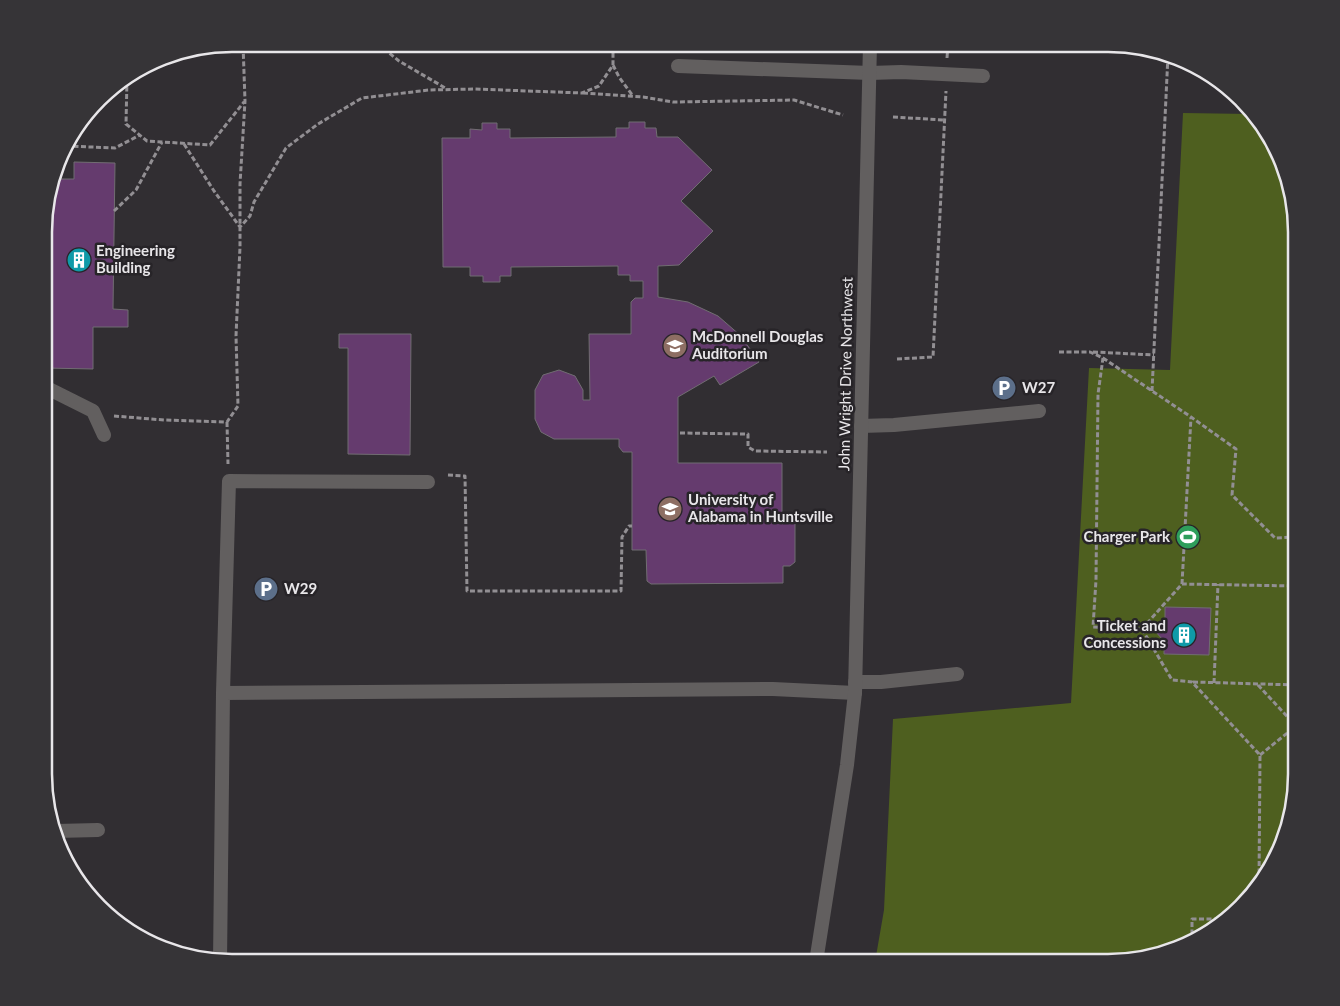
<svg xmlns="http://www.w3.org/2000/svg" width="1340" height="1006" viewBox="0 0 1340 1006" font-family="Lato,sans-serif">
  <rect width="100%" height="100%" fill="#312e32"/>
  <path fill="#4e5f1f" d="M1183,113l67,1 27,35 19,83v554l-14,60 -32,52 -59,45 -84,19h-232l9,-52 9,-191 178,-16 18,-335 81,2z"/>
  <path fill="#653b6e" stroke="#716d72" d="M629,122h16v6h11l1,9h21l34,33 -31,31 32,30 -34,34 -21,1v31l30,5 30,14 23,20 18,26 -39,23 -6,-9 -36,21v66h104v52h7l6,5v42l-5,4h-7v17l-132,1 -4,-3 -1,-31h-14v-98h-9l-4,-5v-8h-65l-13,-7 -6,-13v-29l8,-15 16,-5 16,6 8,14v10h7l-1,-66h42v-32l4,-4h8v-17h-13v-6h-12v-9l-107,1v9h-11v6h-17v-6h-13v-9h-27l-1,-129h28v-9l12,1v-7h15v6h13v9l106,-1v-9h13z
    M74,162l41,1 -2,146 15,1v17h-35v42l-48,-1v-160l10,-29h19z
    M339,334h72l-1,121 -62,-1v-106h-9z
    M1165,607l46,1 -2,47 -45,-1v-13l-10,-11 11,-10z"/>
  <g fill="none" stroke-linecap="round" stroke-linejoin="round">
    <path stroke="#928f93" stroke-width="3" stroke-dasharray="5 2.5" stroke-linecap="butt" d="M378,44l21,17 48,28
      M947,58l1,-14
      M613,65l6,12 14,19
      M127,79l-1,45 21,17 63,4 34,-43
      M583,93l60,4 30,5 121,-2 49,15
      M893,117l51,3
      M184,144l30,47 26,36 10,-11 4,-14 32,-54 32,-24 44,-26 67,-8 46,-1 107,4 17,-7 14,-21v-21
      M66,146l49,2 25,-13
      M114,211l22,-21 26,-48
      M1059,352h31l13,6 -5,36 -2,186 -3,47 49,2
      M1093,352l61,3
      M1103,358l88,59 45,32 -4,46 43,43 21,-1
      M897,359l36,-2 13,-266
      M1152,391l16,-336
      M114,416l50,4 63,2 11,-16 -2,-70 4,-89v-63l5,-83 -2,-57
      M227,422l1,42
      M680,433l68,1v13l7,4 72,1
      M448,475l17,1 2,115h154l1,-54 7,-11h3
      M1182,584l9,-167
      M1142,629l30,51 20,2 68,73 -1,128
      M1142,629l40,-45 114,2
      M1193,682l103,3
      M1214,683l4,-99
      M1258,685l38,41
      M1260,755l36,-29
      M1192,942v-23h29"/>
    <path stroke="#625f5f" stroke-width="14" d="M678,66l192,7 31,-1 82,4
      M45,388l4,1 44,22 11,24
      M861,426l33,-1 145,-14
      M855,682h26l76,-8
      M223,693l550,-4 82,4
      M56,831l42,-1
      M220,962l3,-269 6,-212 199,1"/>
    <path stroke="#625f5f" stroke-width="14" d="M816,962l31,-197 8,-72 15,-649"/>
  </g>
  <defs>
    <symbol id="building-disc" viewBox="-11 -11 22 22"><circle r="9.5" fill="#0f9aa8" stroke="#272428"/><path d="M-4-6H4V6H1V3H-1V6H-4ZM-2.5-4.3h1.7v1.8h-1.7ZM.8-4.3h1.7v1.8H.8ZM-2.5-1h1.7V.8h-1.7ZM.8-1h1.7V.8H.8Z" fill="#fff"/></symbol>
    <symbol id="university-disc" viewBox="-11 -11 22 22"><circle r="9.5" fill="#8d6e63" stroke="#272428"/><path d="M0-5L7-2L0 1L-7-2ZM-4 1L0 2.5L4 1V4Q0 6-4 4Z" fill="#fff"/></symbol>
    <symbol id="parking-disc" viewBox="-11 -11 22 22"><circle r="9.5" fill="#5c6f8a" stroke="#272428"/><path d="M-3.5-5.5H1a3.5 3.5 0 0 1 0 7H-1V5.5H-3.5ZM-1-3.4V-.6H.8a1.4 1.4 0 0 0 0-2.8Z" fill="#fff"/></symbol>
    <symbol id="stadium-disc" viewBox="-11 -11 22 22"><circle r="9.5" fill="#2e9e5b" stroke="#272428"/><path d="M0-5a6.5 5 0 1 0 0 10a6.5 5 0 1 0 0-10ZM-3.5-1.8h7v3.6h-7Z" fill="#fff"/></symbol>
  </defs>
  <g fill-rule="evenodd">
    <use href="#building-disc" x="65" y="246" width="28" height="28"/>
    <use href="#university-disc" x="661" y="332" width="28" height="28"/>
    <use href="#parking-disc" x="990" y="374" width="28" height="28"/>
    <use href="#university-disc" x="656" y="495" width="28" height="28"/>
    <use href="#stadium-disc" x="1174" y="523" width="28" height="28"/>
    <use href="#parking-disc" x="252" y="575" width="28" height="28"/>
    <use href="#building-disc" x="1170" y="621" width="28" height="28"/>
  </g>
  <g text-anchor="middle" stroke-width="5" stroke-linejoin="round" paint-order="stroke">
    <g font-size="15" font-weight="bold" fill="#e8e6e9" stroke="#272428" text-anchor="start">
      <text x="96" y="256">Engineering<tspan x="96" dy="17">Building</tspan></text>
      <text x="692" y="342">McDonnell Douglas<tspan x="692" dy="17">Auditorium</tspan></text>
      <text x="1022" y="393">W27</text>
      <text x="688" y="505">University of<tspan x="688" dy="17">Alabama in Huntsville</tspan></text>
      <text x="1170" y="542" text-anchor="end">Charger Park</text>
      <text x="284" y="594">W29</text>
      <text x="1166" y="631" text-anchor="end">Ticket and<tspan x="1166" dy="17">Concessions</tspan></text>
    </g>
    <g font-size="15" fill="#e8e6e9" stroke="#272428">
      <text transform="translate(846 374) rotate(-89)" y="5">John Wright Drive Northwest</text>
    </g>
  </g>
  <path d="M0 0H1340V1006H0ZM232 52H1108A180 180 0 0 1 1288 232V774A180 180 0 0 1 1108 954H232A180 180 0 0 1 52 774V232A180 180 0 0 1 232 52Z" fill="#363437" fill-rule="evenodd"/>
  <path fill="none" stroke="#e8e6e9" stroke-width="2.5" d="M232 52H1108A180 180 0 0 1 1288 232V774A180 180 0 0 1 1108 954H232A180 180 0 0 1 52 774V232A180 180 0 0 1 232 52Z"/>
</svg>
